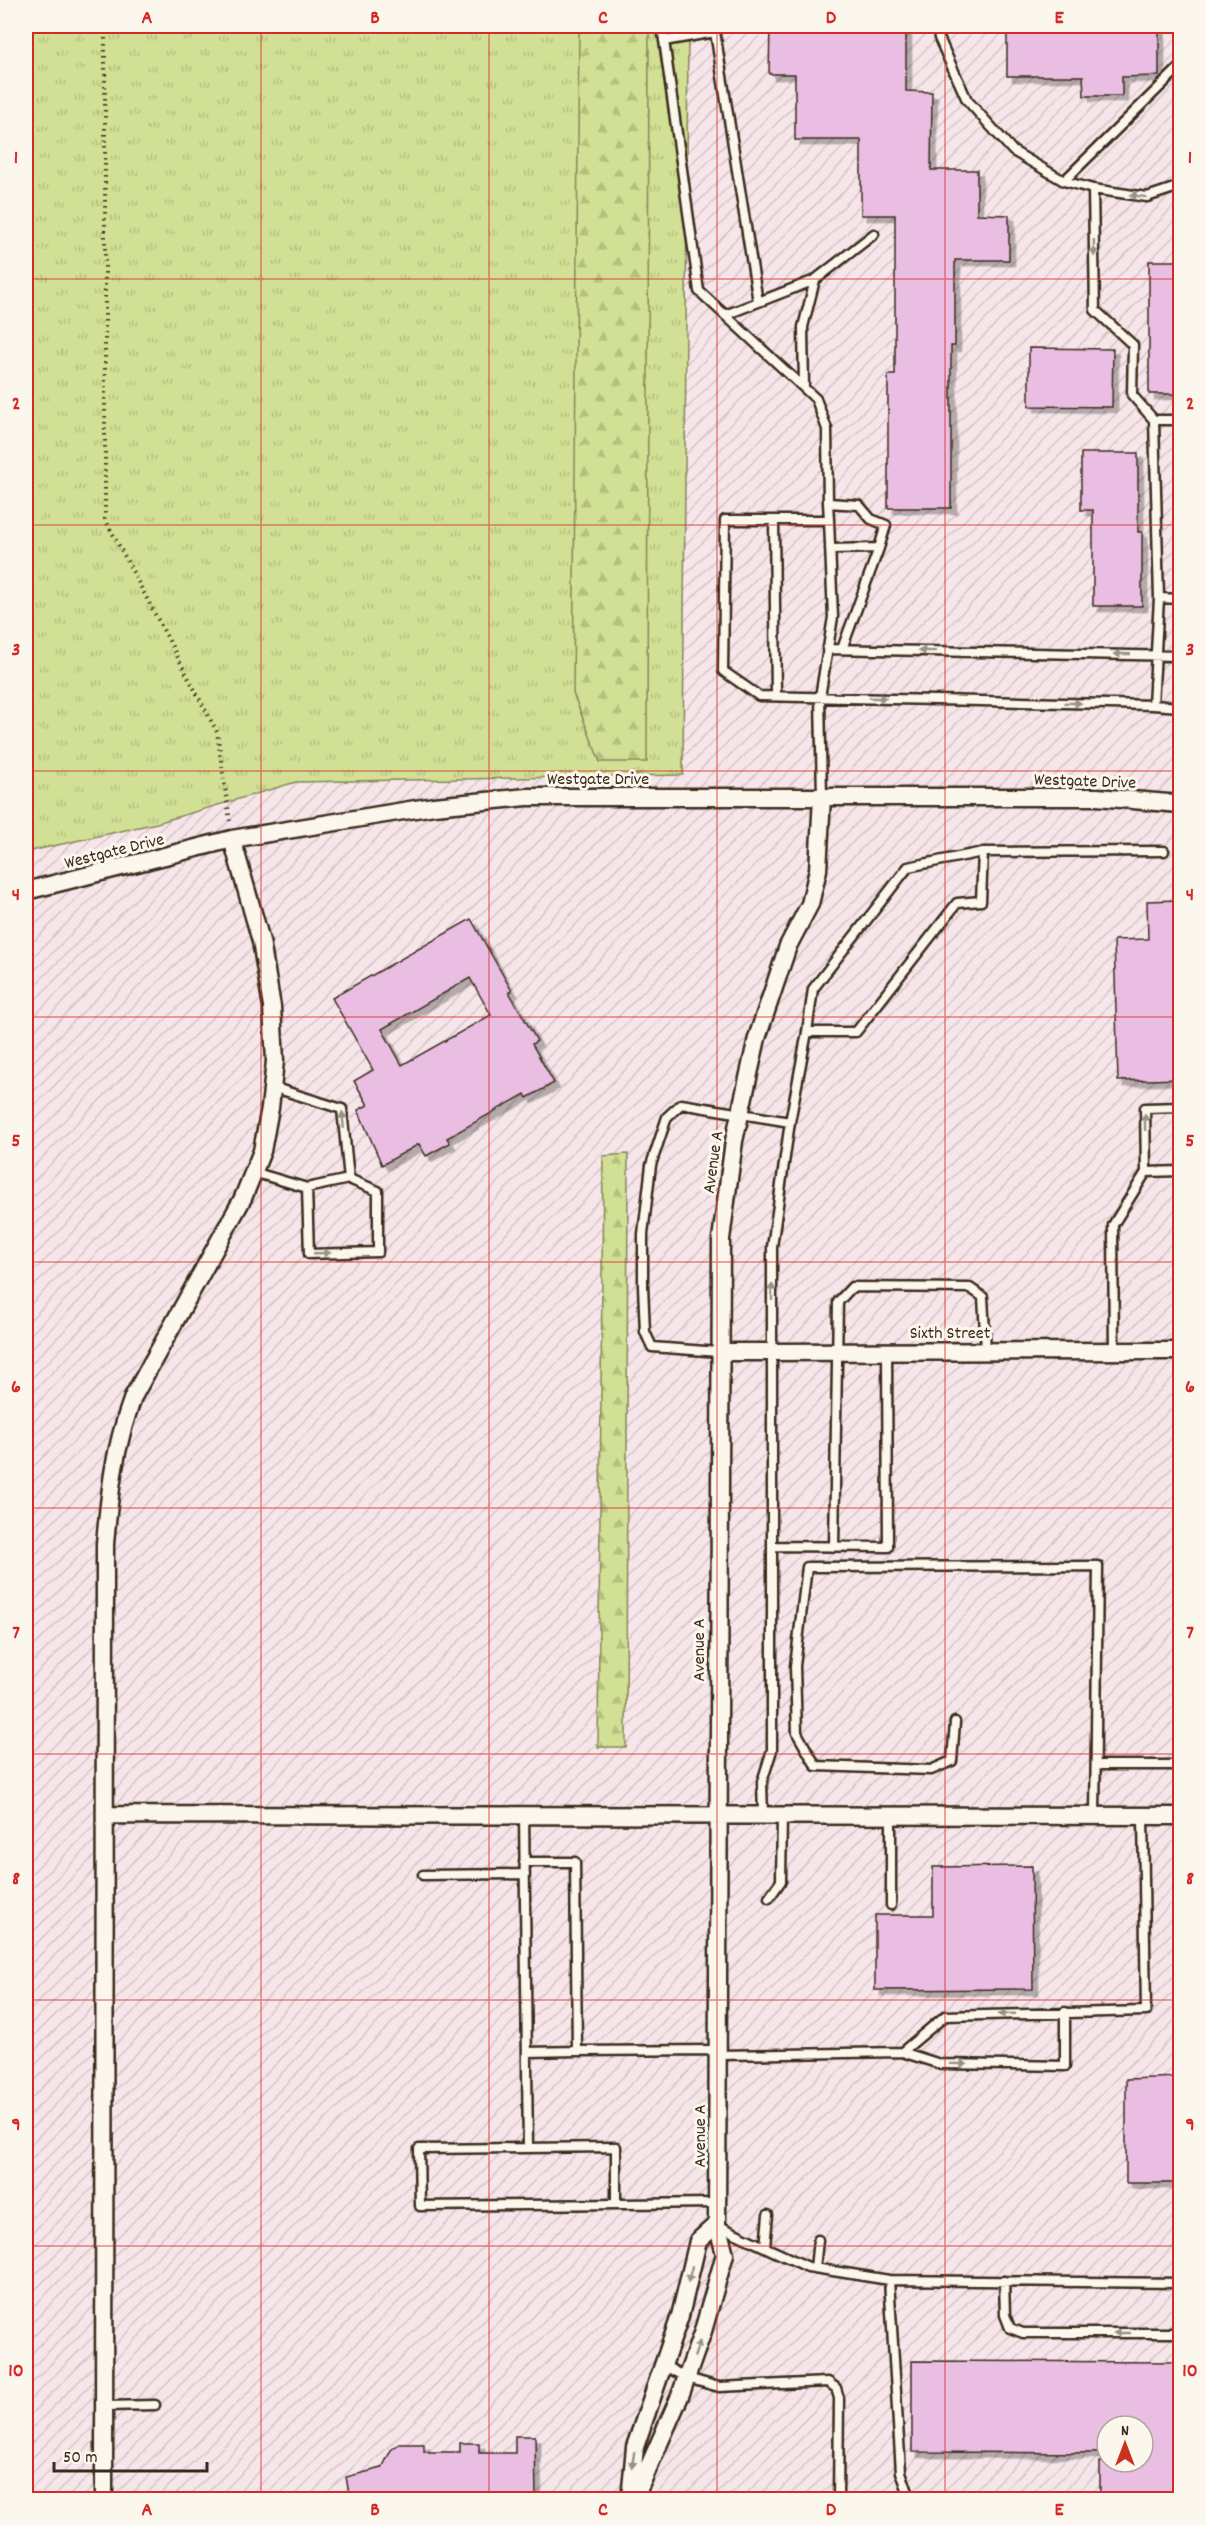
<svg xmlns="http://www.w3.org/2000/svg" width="1206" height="2525" viewBox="0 0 1206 2525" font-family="Dekko,sans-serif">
  <defs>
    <pattern id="industrial-furrows" width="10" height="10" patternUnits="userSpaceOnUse" patternTransform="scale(1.5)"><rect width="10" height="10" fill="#f6e6e9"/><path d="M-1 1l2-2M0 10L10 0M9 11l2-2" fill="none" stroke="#d4c5c7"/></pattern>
    <pattern id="grass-tufts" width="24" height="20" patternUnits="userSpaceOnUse" patternTransform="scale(1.5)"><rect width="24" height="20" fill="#d1e094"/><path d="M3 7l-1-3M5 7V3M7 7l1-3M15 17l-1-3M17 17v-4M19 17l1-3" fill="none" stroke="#b4c07f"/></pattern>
    <pattern id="forest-firs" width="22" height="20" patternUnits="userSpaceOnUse" patternTransform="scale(1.5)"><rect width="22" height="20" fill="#d1e094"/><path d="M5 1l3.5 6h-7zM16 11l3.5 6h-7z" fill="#b4c07f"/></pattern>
    <filter id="shadow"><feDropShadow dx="5.5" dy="5.5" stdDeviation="0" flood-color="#0004"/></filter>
  </defs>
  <rect width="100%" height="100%" fill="#fbf7ec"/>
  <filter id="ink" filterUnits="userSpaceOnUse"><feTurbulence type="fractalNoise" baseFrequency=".0167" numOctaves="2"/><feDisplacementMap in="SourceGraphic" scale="12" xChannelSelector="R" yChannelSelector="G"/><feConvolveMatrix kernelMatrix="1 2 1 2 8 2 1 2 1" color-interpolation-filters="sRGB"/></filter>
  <g filter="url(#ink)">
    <path fill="url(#industrial-furrows)" fill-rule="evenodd" d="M26,26h1154v2473l-1154,1zM1107,2426h36v36h-36z"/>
    <path fill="url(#grass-tufts)" stroke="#868559" stroke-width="1.5" d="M26,26h662l-5,749 -387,7 -139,41 -131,29z"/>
    <path fill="url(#forest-firs)" stroke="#868559" stroke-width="1.5" d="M579,26h70l-2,736h-47l-27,-69z
      M628,1154l-2,593h-28l5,-591z"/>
    <path fill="#eabde2" stroke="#3b2a1e" stroke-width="1.5" fill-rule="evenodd" filter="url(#shadow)" d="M770,26h136v65l26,1 -1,78h46v44l32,1v45h-54v86h-4v162h-63v-133h7v-160h-34v-75h-66v-66h-26z
      M1007,26l152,1v49l-37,1v19h-38l-1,-20h-76z
      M1149,261h31v133h-31z
      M1029,348l84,1 -1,58 -83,-1z
      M1081,453h57v79h4v74h-49v-96h-12z
      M1180,900v179l-62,2 -4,-141 34,-1 -1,-38z
      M471,919l41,72 -3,1 28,49 -5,3 22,39 -27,15 -2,-4 -78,44 3,5 -24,13 -7,-12 -37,21 -24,-55 10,-5 -14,-24 19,-11 -41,-72zM470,978l21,37 -89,50 -20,-36z
      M1032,1866l1,123 -158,1v-75h58v-48z
      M1180,2077v106h-54v-104z
      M912,2361l268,1v137h-80v-37h43v-36h-36v27l-195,-1z
      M515,2436h20l1,63h-186l-4,-22 36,-9 9,-18 8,-6h25v8h36v-9h19v10h36z"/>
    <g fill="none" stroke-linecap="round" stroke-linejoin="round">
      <defs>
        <path id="service" d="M662,26l37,265 117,108 11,30 1,74
          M937,26l2,12 28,62 46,51 51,30 29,8 54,8 33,-11
          M664,41l51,-9 43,270
          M1064,181l116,-114
          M1093,189l2,121 38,35 -1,50 22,25 5,178
          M815,280l59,-46
          M725,315l90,-35 -12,47 1,60
          M1154,420h26
          M774,520l2,176
          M829,520l-1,-17 31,2 12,14 15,6 -7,23
          M830,549l49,-1 -37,101
          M827,649l353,7
          M1153,705l6,-107 21,1
          M822,797l-2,-100 13,-80 -4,-97h-104l-2,151 36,25 394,9 27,2
          M983,852l181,-1
          M272,1087l70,22 7,70
          M253,1172l54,16 42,-9 29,12v61l-69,2 -2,-66
          M1146,1172l-1,-64 35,-1
          M1114,1351l-1,-126 33,-53 34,-1
          M719,1352l-67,-5 -7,-15 -2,-46v-52l8,-69 16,-48 14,-13 109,18 17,-90h49l101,-129 24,-2 2,-49 -75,15 -95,122 -6,43
          M772,1546l116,1 -1,-195
          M834,1547l4,-245 14,-15 118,1 13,9 3,54
          M955,1722l-3,39 -21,9 -115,-4 -19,-33 -2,-67 12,-99 291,-1 -3,250
          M1096,1765h84
          M524,1815l4,333
          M763,1816l-1,-34 10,-32v-503l18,-125
          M891,1816v89
          M524,1862h51l2,189 141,-1
          M423,1875l102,-1
          M769,1898l12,-17 1,-65
          M527,2052l50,-1
          M902,2052l43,-36 201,-5 -3,-195
          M718,2055l184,-3 38,12 125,2v-54
          M616,2204v-57l-197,2 1,57 298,-3
          M717,2225l91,42 81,13 291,3
          M765,2247l3,-32
          M815,2268l3,-28
          M889,2280l12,192 7,20 7,8
          M1004,2281l1,34 5,13 13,5h157
          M663,2365l24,13 32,9 109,-5 8,6 3,10 -1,102
          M104,2406l51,-1"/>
        <path id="minor" d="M26,891l206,-52 202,-33 93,-9h570l83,7
          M719,1352l461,-1
          M105,1815l1075,1
          M630,2499l5,-52 45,-131 18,-75 19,-17
          M104,2500l1,-956c5,-55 9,-95 28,-147l110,-199 19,-47 8,-43 5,-47 -3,-54 -11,-66 -29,-102
          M634,2500l46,-104 23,-65 22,-77 -8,-30 4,-985 13,-98 23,-103 31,-92 22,-42 8,-34 4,-73"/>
      </defs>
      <use href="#service" stroke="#3b2a1e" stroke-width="13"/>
      <use href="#minor" stroke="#3b2a1e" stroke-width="21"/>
      <path stroke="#3b2a1e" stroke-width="4" stroke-dasharray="1.5 4.5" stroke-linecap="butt" d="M105,26v493l112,213 13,89"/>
      <use href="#service" stroke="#fbf7ec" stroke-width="8"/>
      <use href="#minor" stroke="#fbf7ec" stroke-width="16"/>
    </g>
    <defs><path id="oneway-solid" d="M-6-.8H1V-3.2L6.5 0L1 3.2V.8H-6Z" transform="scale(1.5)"/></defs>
    <g fill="#9b9085">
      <use href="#oneway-solid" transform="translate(1138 196) rotate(-173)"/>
      <use href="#oneway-solid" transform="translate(1094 248) rotate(89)"/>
      <use href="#oneway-solid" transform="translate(927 651) rotate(-179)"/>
      <use href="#oneway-solid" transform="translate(1122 654) rotate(-179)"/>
      <use href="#oneway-solid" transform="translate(878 698) rotate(2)"/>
      <use href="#oneway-solid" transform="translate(1073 703) rotate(2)"/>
      <use href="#oneway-solid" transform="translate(343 1120) rotate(-95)"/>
      <use href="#oneway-solid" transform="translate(1145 1122) rotate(-91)"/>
      <use href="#oneway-solid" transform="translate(322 1253) rotate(-2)"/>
      <use href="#oneway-solid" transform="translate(772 1292) rotate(-90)"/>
      <use href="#oneway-solid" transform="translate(1007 2014) rotate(178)"/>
      <use href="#oneway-solid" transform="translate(959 2064) rotate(1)"/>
      <use href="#oneway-solid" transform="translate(690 2274) rotate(104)"/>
      <use href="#oneway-solid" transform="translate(1122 2333) rotate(-180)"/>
      <use href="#oneway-solid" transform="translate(697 2349) rotate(-71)"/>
      <use href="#oneway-solid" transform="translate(633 2460) rotate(99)"/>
    </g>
  </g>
  <path fill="none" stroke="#d62828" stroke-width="1.5" stroke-opacity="0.55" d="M261,26v2474M489,26v2474M717,26v2474M945,26v2474M26,279h1154M26,525h1154M26,771h1154M26,1017h1154M26,1262h1154M26,1508h1154M26,1754h1154M26,2000h1154M26,2246h1154"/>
  <g text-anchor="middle" stroke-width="6" stroke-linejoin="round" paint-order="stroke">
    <g font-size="18" fill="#3b2a1e" stroke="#fbf7ec">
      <text x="598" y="784">Westgate Drive</text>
      <text transform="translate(1085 780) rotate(2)" y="6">Westgate Drive</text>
      <text transform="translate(114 850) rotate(-14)" y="6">Westgate Drive</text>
      <text transform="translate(712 1162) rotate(-82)" y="6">Avenue A</text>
      <text x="950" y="1338">Sixth Street</text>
      <text transform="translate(698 1650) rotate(-90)" y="6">Avenue A</text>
      <text transform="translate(699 2136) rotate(-90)" y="6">Avenue A</text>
    </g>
  </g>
  <rect width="1206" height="2525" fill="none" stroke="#fbf7ec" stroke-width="66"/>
  <g transform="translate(1125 2444)"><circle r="28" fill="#fbf7ec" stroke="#aea59a" stroke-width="1.5"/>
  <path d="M0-4.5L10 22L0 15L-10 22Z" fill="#c8321e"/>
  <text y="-9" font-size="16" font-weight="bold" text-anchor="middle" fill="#3b2a1e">N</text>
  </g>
  <path d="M54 2462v9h153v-9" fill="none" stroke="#3b2a1e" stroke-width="3"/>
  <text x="63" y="2462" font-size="18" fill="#3b2a1e" stroke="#fbf7ec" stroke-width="4.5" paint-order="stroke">50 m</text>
  <rect x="33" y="33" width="1140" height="2459" fill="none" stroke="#d62828" stroke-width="2"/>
  <g font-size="20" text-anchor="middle" font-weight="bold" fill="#d62828">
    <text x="147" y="23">A</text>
    <text x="375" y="23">B</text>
    <text x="603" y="23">C</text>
    <text x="831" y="23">D</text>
    <text x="1059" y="23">E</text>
    <text x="16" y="163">1</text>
    <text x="1190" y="163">1</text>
    <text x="16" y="409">2</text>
    <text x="1190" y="409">2</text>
    <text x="16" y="655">3</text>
    <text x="1190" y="655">3</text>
    <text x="16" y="900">4</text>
    <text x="1190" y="900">4</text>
    <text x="16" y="1146">5</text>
    <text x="1190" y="1146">5</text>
    <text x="16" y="1392">6</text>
    <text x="1190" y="1392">6</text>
    <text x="16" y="1638">7</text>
    <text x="1190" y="1638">7</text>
    <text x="16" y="1884">8</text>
    <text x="1190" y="1884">8</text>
    <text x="16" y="2130">9</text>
    <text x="1190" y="2130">9</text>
    <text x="16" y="2376">10</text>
    <text x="1190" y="2376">10</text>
    <text x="147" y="2515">A</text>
    <text x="375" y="2515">B</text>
    <text x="603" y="2515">C</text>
    <text x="831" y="2515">D</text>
    <text x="1059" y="2515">E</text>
  </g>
</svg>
